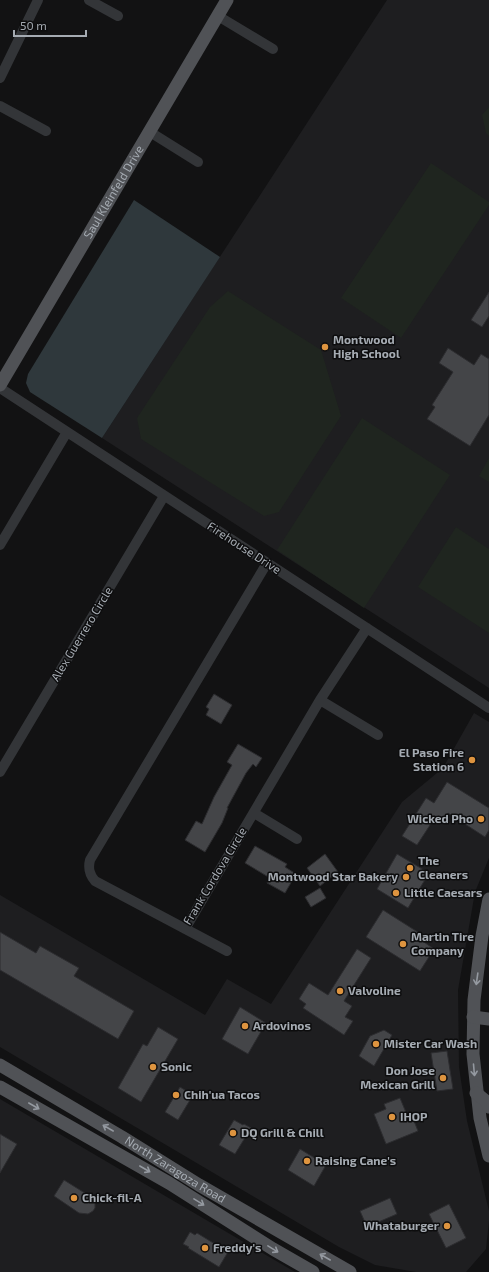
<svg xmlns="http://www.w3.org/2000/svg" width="489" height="1272" viewBox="0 0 489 1272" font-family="'Exo 2',sans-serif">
  <rect width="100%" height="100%" fill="#121213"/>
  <path fill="#1e1e20" d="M387,0h102v688l-387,-250z
    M474,713l15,9v136l-14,34 -17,98 1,77 8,54 22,90v10l-3,28 -20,23h-50l-41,-7 -36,-18 -339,-200v-152l205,120 22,-36 44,25 131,-202 41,-34z
    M0,1099l295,173h-295z"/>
  <path fill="#1f251f" d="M489,107v29l-3,-3 -4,-18z
    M431,163l58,39v3l-88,133 -60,-40z
    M228,291l93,59 20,66 -62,96 -15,4 -123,-77 -4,-21 73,-111z
    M362,418l88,57 -86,133 -87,-58z
    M489,458v24l-10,-6z
    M456,527l33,22v84l-71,-46z"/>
  <path fill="#2f383c" d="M134,200l86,57 -118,181 -72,-46 -4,-9 2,-9z"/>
  <path fill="#444548" stroke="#2c2c2f" d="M489,292v24l-7,11 -11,-7z
    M448,348l26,17 7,-11 8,5v56l-19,31 -43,-27 8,-12 -3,-2 21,-33 -14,-9z
    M214,694l18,11 -11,19 -15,-9 3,-6 -3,-2z
    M238,744l24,14 -6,9 -3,-3 -7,9 -19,35h1l-6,15 -17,29 -20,-12 11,-19 6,3 12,-27 18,-32 -5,-3z
    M447,782l42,26v22l-4,7 -37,-24 -5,8 -7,-5 -19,29 -15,-9 24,-38 8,5z
    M255,846l32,18 -2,3 11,7 -11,19 -18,-10 3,-5 -25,-15z
    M325,854l13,18 -18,14 -13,-18z
    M397,854l32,19 -21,35 -31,-19z
    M320,888l6,10 -15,9 -6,-10z
    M383,910l41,26 -3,4 13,9 -14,22 -54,-34z
    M0,932l36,21 4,-7 39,22 -5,8 60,35 -16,28 -118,-69z
    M357,949l14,9 -27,43 8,5 -7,11 8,4 -9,14 -41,-27 3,-4 -7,-5 10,-16 19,12z
    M240,1007l26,16 -18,31 -26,-15z
    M158,1027l20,12 -37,63 -23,-14 25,-44 4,2z
    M384,1030l8,5 -18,31 -15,-10 11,-20z
    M447,1051l6,38 -16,2 -6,-38z
    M180,1087l13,8 -15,25 -13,-8z
    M400,1098l10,24 4,-1 4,10 -32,13 -12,-30 12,-5 -2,-5z
    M234,1120l9,5 1,-1 7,4 -16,26 -16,-9z
    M0,1134l17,10 -17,29z
    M300,1149l26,16 -12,21 -26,-16z
    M64,1180l24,15 7,8v5l-2,3 -5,3 -9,-1 -25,-17z
    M390,1198l7,16 -30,13 -7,-16z
    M449,1204l17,34 -20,10 -17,-34z
    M190,1232l5,3 2,-2 31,19 -9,15 -31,-19 1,-1 -6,-3z"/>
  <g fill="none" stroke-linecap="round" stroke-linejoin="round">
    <path stroke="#333538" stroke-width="10" d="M89,0l29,16
      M218,16l55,33
      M0,78l38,-78
      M0,106l46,25
      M150,132l48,30
      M0,388l489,320
      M0,545l67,-113
      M320,700l58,35
      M0,772l164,-276
      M254,813l43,26
      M185,929l135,-229 47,-72
      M227,951l-132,-70c-6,-7 -7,-13 -5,-21l177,-297"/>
    <g stroke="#505256" stroke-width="13">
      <path id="s1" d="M0,385l227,-385"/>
      <path d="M489,899l-7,37 -8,64 -1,54 7,64 9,38"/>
      <path d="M473,1017l16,2"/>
      <path id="s2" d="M0,1065l122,72 77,48 151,87"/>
      <path d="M0,1087l169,96 104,66 40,23"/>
      <path d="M476,1093l11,9 2,5"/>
    </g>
  </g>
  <defs><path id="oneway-shaft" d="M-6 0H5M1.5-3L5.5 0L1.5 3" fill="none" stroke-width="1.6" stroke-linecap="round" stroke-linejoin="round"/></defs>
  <g stroke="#9499a0">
    <use href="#oneway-shaft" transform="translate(477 979) rotate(98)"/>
    <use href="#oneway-shaft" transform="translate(474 1070) rotate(85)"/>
    <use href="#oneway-shaft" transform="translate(34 1106) rotate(30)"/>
    <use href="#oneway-shaft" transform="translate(108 1128) rotate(-150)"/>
    <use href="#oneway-shaft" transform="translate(145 1169) rotate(30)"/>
    <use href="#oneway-shaft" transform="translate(199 1202) rotate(32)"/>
    <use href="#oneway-shaft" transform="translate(273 1249) rotate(31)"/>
    <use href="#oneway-shaft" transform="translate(325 1257) rotate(-150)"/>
  </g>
  <g fill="#de943f" stroke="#0d0d0e" stroke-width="1.5">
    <circle cx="325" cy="347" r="4"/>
    <circle cx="472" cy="760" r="4"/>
    <circle cx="481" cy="819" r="4"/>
    <circle cx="410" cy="868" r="4"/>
    <circle cx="406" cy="877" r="4"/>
    <circle cx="396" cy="893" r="4"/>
    <circle cx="403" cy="944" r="4"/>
    <circle cx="340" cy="991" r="4"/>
    <circle cx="245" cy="1026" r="4"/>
    <circle cx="376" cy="1044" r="4"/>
    <circle cx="153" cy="1067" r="4"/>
    <circle cx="443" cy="1078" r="4"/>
    <circle cx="176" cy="1095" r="4"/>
    <circle cx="392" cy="1117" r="4"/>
    <circle cx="233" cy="1133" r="4"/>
    <circle cx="307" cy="1161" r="4"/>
    <circle cx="74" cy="1198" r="4"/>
    <circle cx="447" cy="1226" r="4"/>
    <circle cx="205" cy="1248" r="4"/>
  </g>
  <g text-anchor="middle" stroke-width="3" stroke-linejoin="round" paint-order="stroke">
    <g font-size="12" fill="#a5abb2" stroke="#0d0d0e">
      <text dy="4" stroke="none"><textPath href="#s1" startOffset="224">Saul Kleinfeld Drive</textPath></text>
      <text transform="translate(244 548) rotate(33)" y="4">Firehouse Drive</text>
      <text transform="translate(82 634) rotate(-59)" y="4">Alex Guerrero Circle</text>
      <text transform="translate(215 876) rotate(-59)" y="4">Frank Cordova Circle</text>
      <text dy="4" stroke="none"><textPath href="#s2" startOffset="204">North Zaragoza Road</textPath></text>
    </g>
    <g font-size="12" font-weight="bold" fill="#a5abb2" stroke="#0d0d0e" text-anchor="start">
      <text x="333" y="344">Montwood<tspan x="333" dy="14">High School</tspan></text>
      <text x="464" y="757" text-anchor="end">El Paso Fire<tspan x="464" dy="14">Station 6</tspan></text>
      <text x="473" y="823" text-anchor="end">Wicked Pho</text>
      <text x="418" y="865">The<tspan x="418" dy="14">Cleaners</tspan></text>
      <text x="398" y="881" text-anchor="end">Montwood Star Bakery</text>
      <text x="404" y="897">Little Caesars</text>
      <text x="411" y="941">Martin Tire<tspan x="411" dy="14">Company</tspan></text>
      <text x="348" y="995">Valvoline</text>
      <text x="253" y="1030">Ardovinos</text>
      <text x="384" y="1048">Mister Car Wash</text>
      <text x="161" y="1071">Sonic</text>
      <text x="435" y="1075" text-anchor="end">Don Jose<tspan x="435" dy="14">Mexican Grill</tspan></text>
      <text x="184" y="1099">Chih'ua Tacos</text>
      <text x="400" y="1121">IHOP</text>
      <text x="241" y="1137">DQ Grill &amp; Chill</text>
      <text x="315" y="1165">Raising Cane's</text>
      <text x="82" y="1202">Chick-fil-A</text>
      <text x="439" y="1230" text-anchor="end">Whataburger</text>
      <text x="213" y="1252">Freddy's</text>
    </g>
  </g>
  <path d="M14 30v6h72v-6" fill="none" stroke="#a5abb2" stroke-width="2"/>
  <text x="20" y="30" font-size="12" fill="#a5abb2" stroke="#0d0d0e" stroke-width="3" paint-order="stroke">50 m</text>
</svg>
